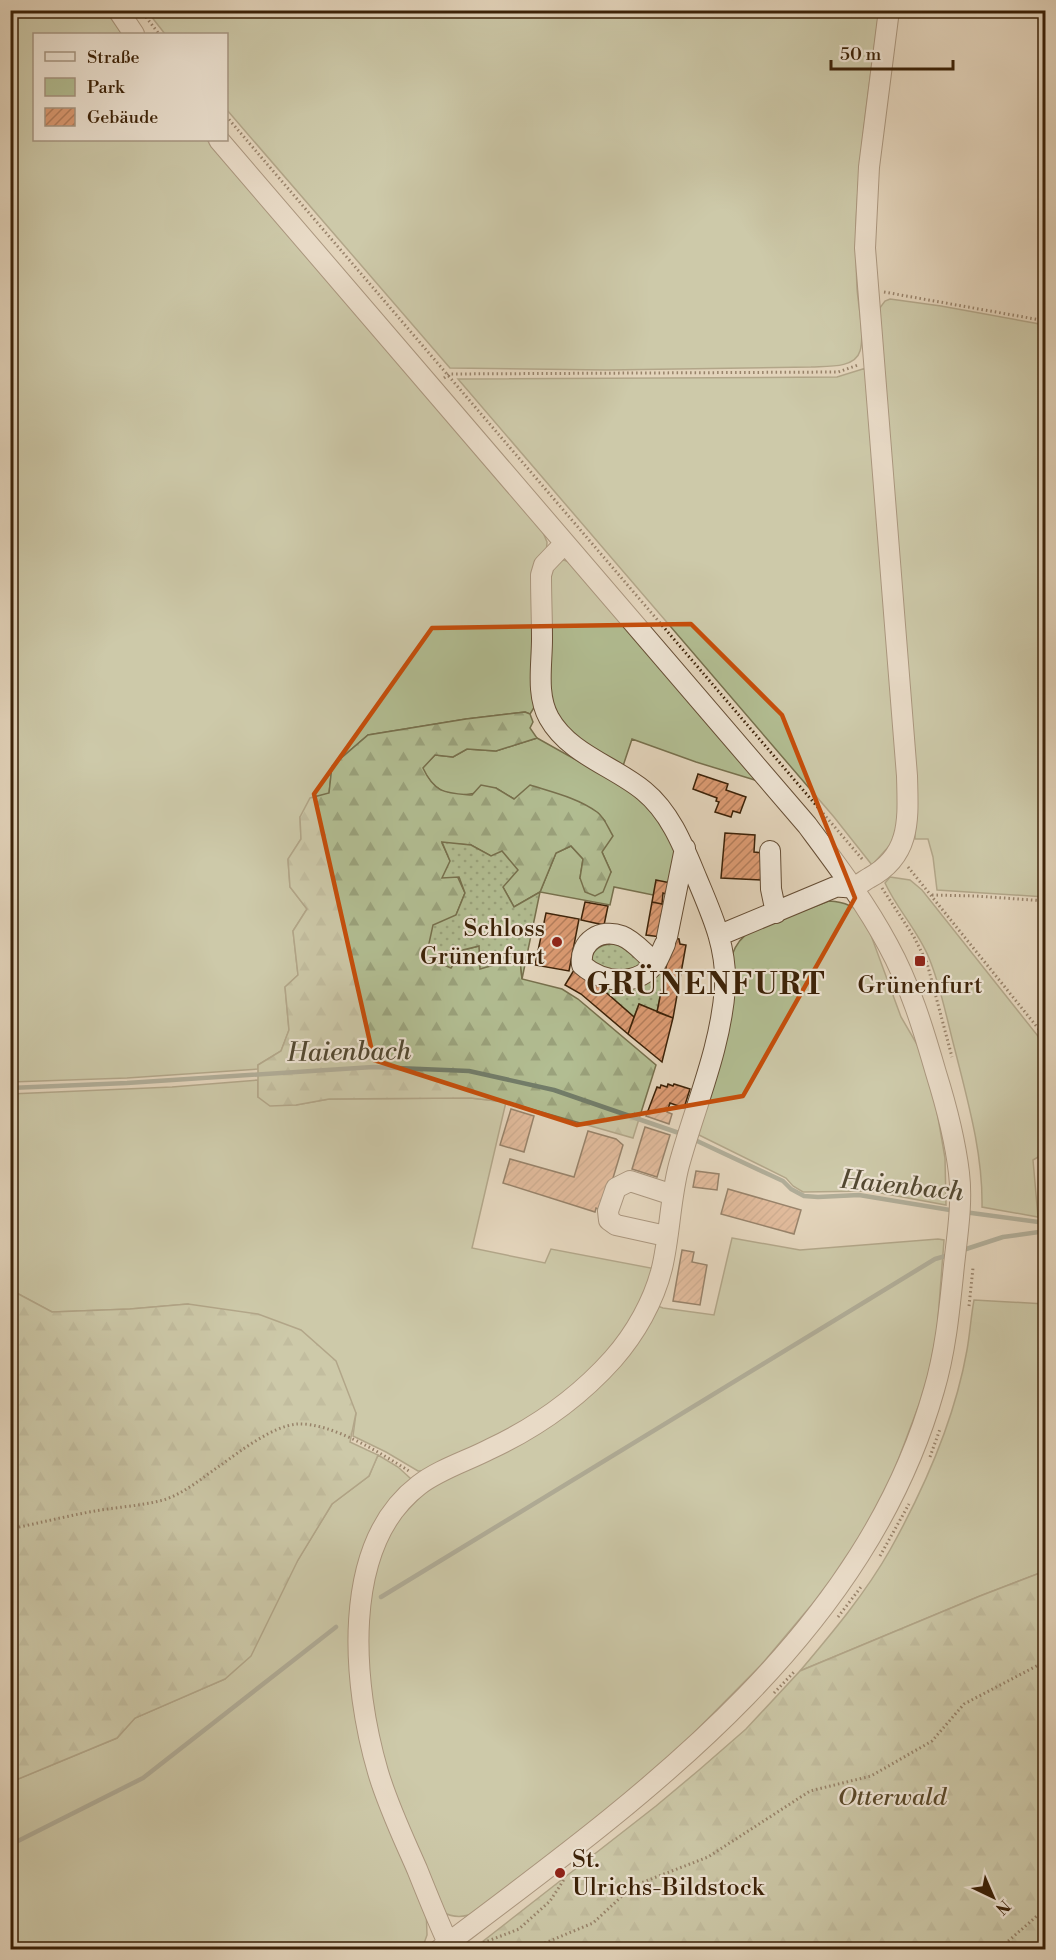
<svg xmlns="http://www.w3.org/2000/svg" width="1056" height="1960" viewBox="0 0 1056 1960" font-family="'Libre Bodoni',serif">
  <defs>
    <pattern id="forest-firs" width="22" height="20" patternUnits="userSpaceOnUse" patternTransform="scale(1.5)"><rect width="22" height="20" fill="#b2bd92"/><path d="M5 1l3.5 6h-7zM16 11l3.5 6h-7z" fill="#9aa27c"/></pattern>
    <pattern id="garden-dots" width="8" height="8" patternUnits="userSpaceOnUse" patternTransform="scale(1.5)"><rect width="8" height="8" fill="#b2bd92"/><path d="M2 2h.1M6 6h.1" fill="none" stroke="#9aa27c" stroke-width="1.8" stroke-linecap="round"/></pattern>
    <pattern id="building-hatch" width="6" height="6" patternUnits="userSpaceOnUse" patternTransform="scale(1.5)"><rect width="6" height="6" fill="#dc9b73"/><path d="M-1 1l2-2M0 6l6-6M5 7l2-2" fill="none" stroke="#b47e5c"/></pattern>
  </defs>
  <rect width="100%" height="100%" fill="#e3d4bb"/>
  <filter id="stains"><feTurbulence type="fractalNoise" baseFrequency=".00333" numOctaves="4"/><feColorMatrix values="0 0 0 0 .2 0 0 0 0 .09 0 0 0 0 .02 0 0 0 .5 -.17"/></filter>
  <radialGradient id="worn" r=".72"><stop offset=".6" stop-color="#630" stop-opacity="0"/><stop offset="1" stop-color="#630" stop-opacity=".3"/></radialGradient>
  <path fill="#b2bd92" stroke="#77704d" stroke-width="1.5" d="M10,11h96l16,23h-88v106h173l335,390 5,12 -12,164 -5,8 -5,-2 -59,7 -98,16 -36,31 -3,28 -29,23 1,22 -13,21 2,27 17,22 -14,22 5,44 -13,12 4,43 -8,21 -23,14v4l-131,9 -116,4z
    M147,11h732c-9,70 -20,141 -23,213 0,21 0,43 1,64 1,17 8,47 3,63 -5,18 -35,15 -49,16l-204,3 -157,-2 -223,-258 -1,-76h-61z
    M890,299l51,7 104,19v572l-108,-7 -4,-33 -5,-18h-13v-51l-36,-479 6,-8z
    M866,368l27,324 7,124 -9,28 -19,21 -38,-48 -376,-438 379,-2z
    M564,560l7,3 187,218 -62,-19 -64,-23 -10,30c-20,-13 -53,-31 -65,-52 -15,-24 -7,-116 -6,-147l5,-8z
    M537,738l91,51 33,29 14,34 -4,31 -18,12 -39,-8 -4,18 -70,-13 16,-39 15,-7 12,13 -3,19 31,-6 -9,-20 3,-31 -7,-8 -16,-9 -68,-5 -18,-11c-32,9 -56,15 -74,-20l13,-13 18,2 14,-8 29,2z
    M890,877l20,3 12,10 123,155v108l-12,7 5,57 -56,-10c1,-53 -14,-105 -27,-157 -8,-30 -14,-63 -26,-92 -11,-27 -32,-49 -44,-75z
    M829,901c16,1 26,5 36,18l36,98 21,36 13,47 10,58 1,47 -76,-14 -67,1 -10,-6 -7,-8 -91,-45 37,-178c4,-11 9,-18 19,-24z
    M258,1080v17l38,8 33,-6 141,-1 36,4 -34,146 73,15 6,-14 105,20 -13,38 -25,37 -31,32 -42,34 -116,61h-11l-32,-19 -33,-16 3,-23 -168,-109 -58,5 -78,3 -41,-22 -1,-196 162,-7z
    M732,1238l68,12 138,-11 6,1 -7,92 -11,54 -38,101 -25,47 -33,49 -69,82 -94,95 -82,68 -110,84c-10,6 -22,6 -32,0l-49,-113 -20,-74 -10,-87 7,-57 19,-53 45,-46 89,-42 131,-135 8,3 51,7z
    M974,1300l71,4v267l-65,25 -180,75c32,-38 65,-77 90,-121 34,-61 65,-132 77,-200 3,-17 4,-34 7,-50z
    M378,1455l20,12 13,12 -2,5 -15,14 -42,161 74,247 1,29 -5,14 -411,1v-168l106,-44 18,-20 90,-39 107,-175 37,-28z"/>
  <path fill="url(#forest-firs)" stroke="#77704d" stroke-width="1.5" d="M525,712l5,2 3,8 -3,6 7,10 -41,13 -29,-2 -14,8 -18,-2 -12,13c12,26 23,25 49,27l9,-10 15,3 18,11 16,-14c22,7 48,13 67,27 8,6 11,16 16,24l-11,16 9,20 -8,20 -8,4 -10,-4 -5,-14 3,-19 -12,-13 -15,7 -16,39 -26,15 -11,-20 -12,-31 -20,-11 -29,-2 23,50 -9,22 7,35 16,-4 15,19 14,-11 12,5 2,20 40,10 16,10 78,66 -23,73 -127,-36 -35,-4 -142,1 -33,6 -26,1 -12,-9v-32l23,-14 8,-21 -4,-43 13,-12 -5,-44 14,-22 -17,-22 -2,-28 13,-20 -1,-22 10,-19 19,-5 3,-27 36,-31 98,-16z
    M11,1290l41,22 78,-3 58,-5 70,10 43,16 35,31 20,52 -6,29 28,13 -9,21 -37,28 -34,56 -47,96 -26,23 -90,39 -18,20 -106,44z
    M1045,1571v378h-572l183,-143 43,-36 47,-41 54,-58 180,-75z"/>
  <path fill="url(#garden-dots)" stroke="#77704d" stroke-width="1.5" d="M442,842l29,3 20,11 11,-5 16,19 -15,17 11,20 26,-15 -18,87 -2,-20 -12,-5 -14,11 -14,4 -1,-23 -16,4 -12,18 -25,-11 7,-32 23,-10 9,-22 -6,-16 -17,1 8,-17z
    M619,943l27,19 -8,8 -37,1 -10,-12c4,-14 15,-15 28,-16z
    M670,945l-13,67 -18,-8 -5,13 -41,-36 27,4z"/>
  <g fill="none" stroke-linecap="round" stroke-linejoin="round">
    <path stroke="#727d6a" stroke-width="4.5" d="M10,1088l117,-5 246,-16 96,4 85,19 125,43
      M695,1140l88,41 8,8 13,7 14,1 41,-2 97,16
      M964,1212l82,11
      M960,1251l43,-14 43,-6
      M381,1597l554,-338 14,-4
      M10,1845l133,-67 193,-151"/>
  </g>
  <path fill="url(#building-hatch)" stroke="#3c2208" stroke-width="1.5" d="M698,774l30,10 -2,6 20,7 -6,16 -7,-2 -2,6 -16,-5 4,-10 -3,-1 1,-3 -24,-9z
    M725,833l30,2 -1,17 10,1 -3,27 -40,-2z
    M656,880l15,3 -3,12 -5,-2 -1,11 -10,-2z
    M585,902l23,4 -4,19 -23,-5z
    M652,902l15,3 -6,32 -15,-2z
    M546,913l33,6 -10,52 -34,-6z
    M672,938l7,1 1,5 6,1 -13,73 -16,-6z
    M574,970l19,11 41,36 -6,17 -47,-40 -16,-9z
    M639,1004l34,14 -11,44 -34,-28z
    M668,1084l5,2 1,-2 16,5 -6,19 -14,-5 -3,9 5,2 -3,10 -23,-8 11,-29 3,1 1,-3 6,2z
    M511,1109l23,7 -10,36 -24,-7z
    M645,1127l25,8 -13,42 -25,-8z
    M588,1131l28,8 7,6 -20,66 -7,-3 -1,4 -92,-29 7,-24 64,18z
    M696,1171l23,3 -2,16 -24,-3z
    M728,1189l73,21 -7,24 -73,-20z
    M682,1250l12,2 -2,10 15,3 -7,40 -27,-4z"/>
  <g fill="none" stroke-linecap="round" stroke-linejoin="round">
    <defs>
      <path id="minor" d="M118,10l16,24
        M219,140l588,685c29,39 58,77 81,120 22,40 35,83 48,128 10,32 19,66 23,100 4,33 -3,69 -6,102 -4,39 -8,78 -19,115 -71,251 -297,411 -495,560
        M770,851l1,38 5,24
        M720,935l115,-48c6,-1 12,1 18,0 5,-1 12,-7 16,-9 43,-23 39,-60 38,-102l-42,-528 4,-81 20,-157
        M667,937l18,-89
        M656,963c-11,-8 -21,-22 -34,-27 -21,-8 -43,5 -40,29 21,18 56,23 75,-4 3,-5 5,-11 8,-17
        M666,1236l-50,-11 -7,-5 -1,-9 8,-23 14,-7 43,14
        M448,1943c-11,-24 -21,-49 -31,-74 -14,-32 -29,-63 -39,-97 -25,-85 -39,-226 41,-287 21,-16 48,-24 71,-36 45,-21 89,-52 123,-90 22,-25 41,-58 49,-91 8,-34 8,-69 17,-103 16,-59 42,-117 46,-178 2,-40 -13,-72 -28,-108 -13,-31 -26,-66 -53,-88 -30,-25 -75,-37 -95,-73 -13,-23 -7,-53 -7,-79 0,-21 -1,-43 -1,-64l3,-10 21,-22"/>
    </defs>
    <use href="#minor" stroke="#664e35" stroke-width="22"/>
    <path stroke="#3c2208" stroke-width="3" stroke-dasharray="1.5 3" stroke-linecap="butt" d="M146,17l13,17
      M226,116l637,744
      M884,292l162,29
      M444,378l5,-4 389,-2 20,-7
      M908,867l138,171
      M882,888l32,49 13,26 25,94
      M932,895l44,1 70,5
      M969,1306l4,-38
      M930,1457l10,-28
      M10,1529c29,-6 57,-13 85,-18 22,-4 46,-5 68,-11 21,-6 40,-23 58,-35 19,-14 52,-39 76,-41 33,-2 84,29 112,47
      M880,1556l29,-52
      M838,1617l23,-30
      M774,1693l20,-21
      M475,1946l44,-17 31,-28 15,-23
      M470,1949l14,1
      M528,1950l65,-27 40,-37 75,-29 102,-66 61,-15 61,-35 32,-37 82,-43
      M998,1950l48,-42"/>
    <use href="#minor" stroke="#ede3d3" stroke-width="20"/>
  </g>
  <path d="M0 0H1056V1960H0ZM691,624l91,91 73,183 -112,198 -166,29 -203,-65 -60,-266 118,-166z" fill="#e3d4bb" fill-opacity=".55" fill-rule="evenodd"/>
  <path fill="none" stroke="#c64e0b" stroke-width="4.5" stroke-linejoin="round" d="M691,624l91,91 73,183 -112,198 -166,29 -203,-65 -60,-266 118,-166z"/>
  <g fill="#8f2418" stroke="#ede3d3" stroke-width="2">
    <circle cx="557" cy="942" r="6"/>
    <rect x="914" y="955" width="12" height="12" rx="3"/>
    <circle cx="560" cy="1873" r="6"/>
  </g>
  <g text-anchor="middle" stroke-width="4.5" stroke-linejoin="round" paint-order="stroke">
    <g font-size="24" fill="#3c2208" stroke="#ede3d3" text-anchor="end">
      <text x="545" y="936">Schloss<tspan x="545" dy="28">Grünenfurt</tspan></text>
      <text x="920" y="993" text-anchor="middle">Grünenfurt</text>
      <text x="572" y="1867" text-anchor="start">St.<tspan x="572" dy="28">Ulrichs-Bildstock</tspan></text>
    </g>
    <g font-size="24" font-style="italic" fill="#5a492a" stroke="#ede3d3">
      <text x="892" y="1805">Otterwald</text>
    </g>
    <g font-size="26" font-style="italic" fill="#524831" stroke="#ede3d3">
      <text transform="translate(349 1051) rotate(-1)" y="9">Haienbach</text>
      <text transform="translate(902 1185) rotate(6)" y="9">Haienbach</text>
    </g>
    <g font-size="30" font-weight="bold" letter-spacing="1.5" fill="#3c2208" stroke="#ede3d3">
      <text x="706" y="994">GRÜNENFURT</text>
    </g>
  </g>
  <rect width="1056" height="1960" fill="none" stroke="#e3d4bb" stroke-width="36"/>
  <rect x="12" y="12" width="1032" height="1936" fill="none" stroke="#3c2208" stroke-width="3"/>
  <rect x="18" y="18" width="1020" height="1924" fill="none" stroke="#3c2208" stroke-width="1.5"/>
  <rect x="33" y="33" width="195" height="108" fill="#ede3d3" stroke="#a69682" stroke-width="1.5"/>
  <rect x="45" y="52" width="30" height="9" fill="#ede3d3" stroke="#a69682" stroke-width="1.5"/>
  <text x="87" y="63" font-size="18" fill="#3c2208">Straße</text>
  <rect x="45" y="78" width="30" height="18" fill="#b2bd92" stroke="#a69682" stroke-width="1.5"/>
  <text x="87" y="93" font-size="18" fill="#3c2208">Park</text>
  <rect x="45" y="108" width="30" height="18" fill="url(#building-hatch)" stroke="#a69682" stroke-width="1.5"/>
  <text x="87" y="123" font-size="18" fill="#3c2208">Gebäude</text>
  <g transform="translate(993 1897) rotate(136)" stroke="#ede3d3" stroke-width="4.5" paint-order="stroke">
  <path d="M0-4.5L10 22L0 15L-10 22Z" fill="#3c2208"/>
  <text y="-9" font-size="16" font-weight="bold" text-anchor="middle" fill="#3c2208">N</text>
  </g>
  <path d="M831 60v9h122v-9" fill="none" stroke="#3c2208" stroke-width="3"/>
  <text x="840" y="60" font-size="18" fill="#3c2208" stroke="#ede3d3" stroke-width="4.5" paint-order="stroke">50 m</text>
  <rect width="100%" height="100%" filter="url(#stains)"/>
  <rect width="100%" height="100%" fill="url(#worn)"/>
</svg>
